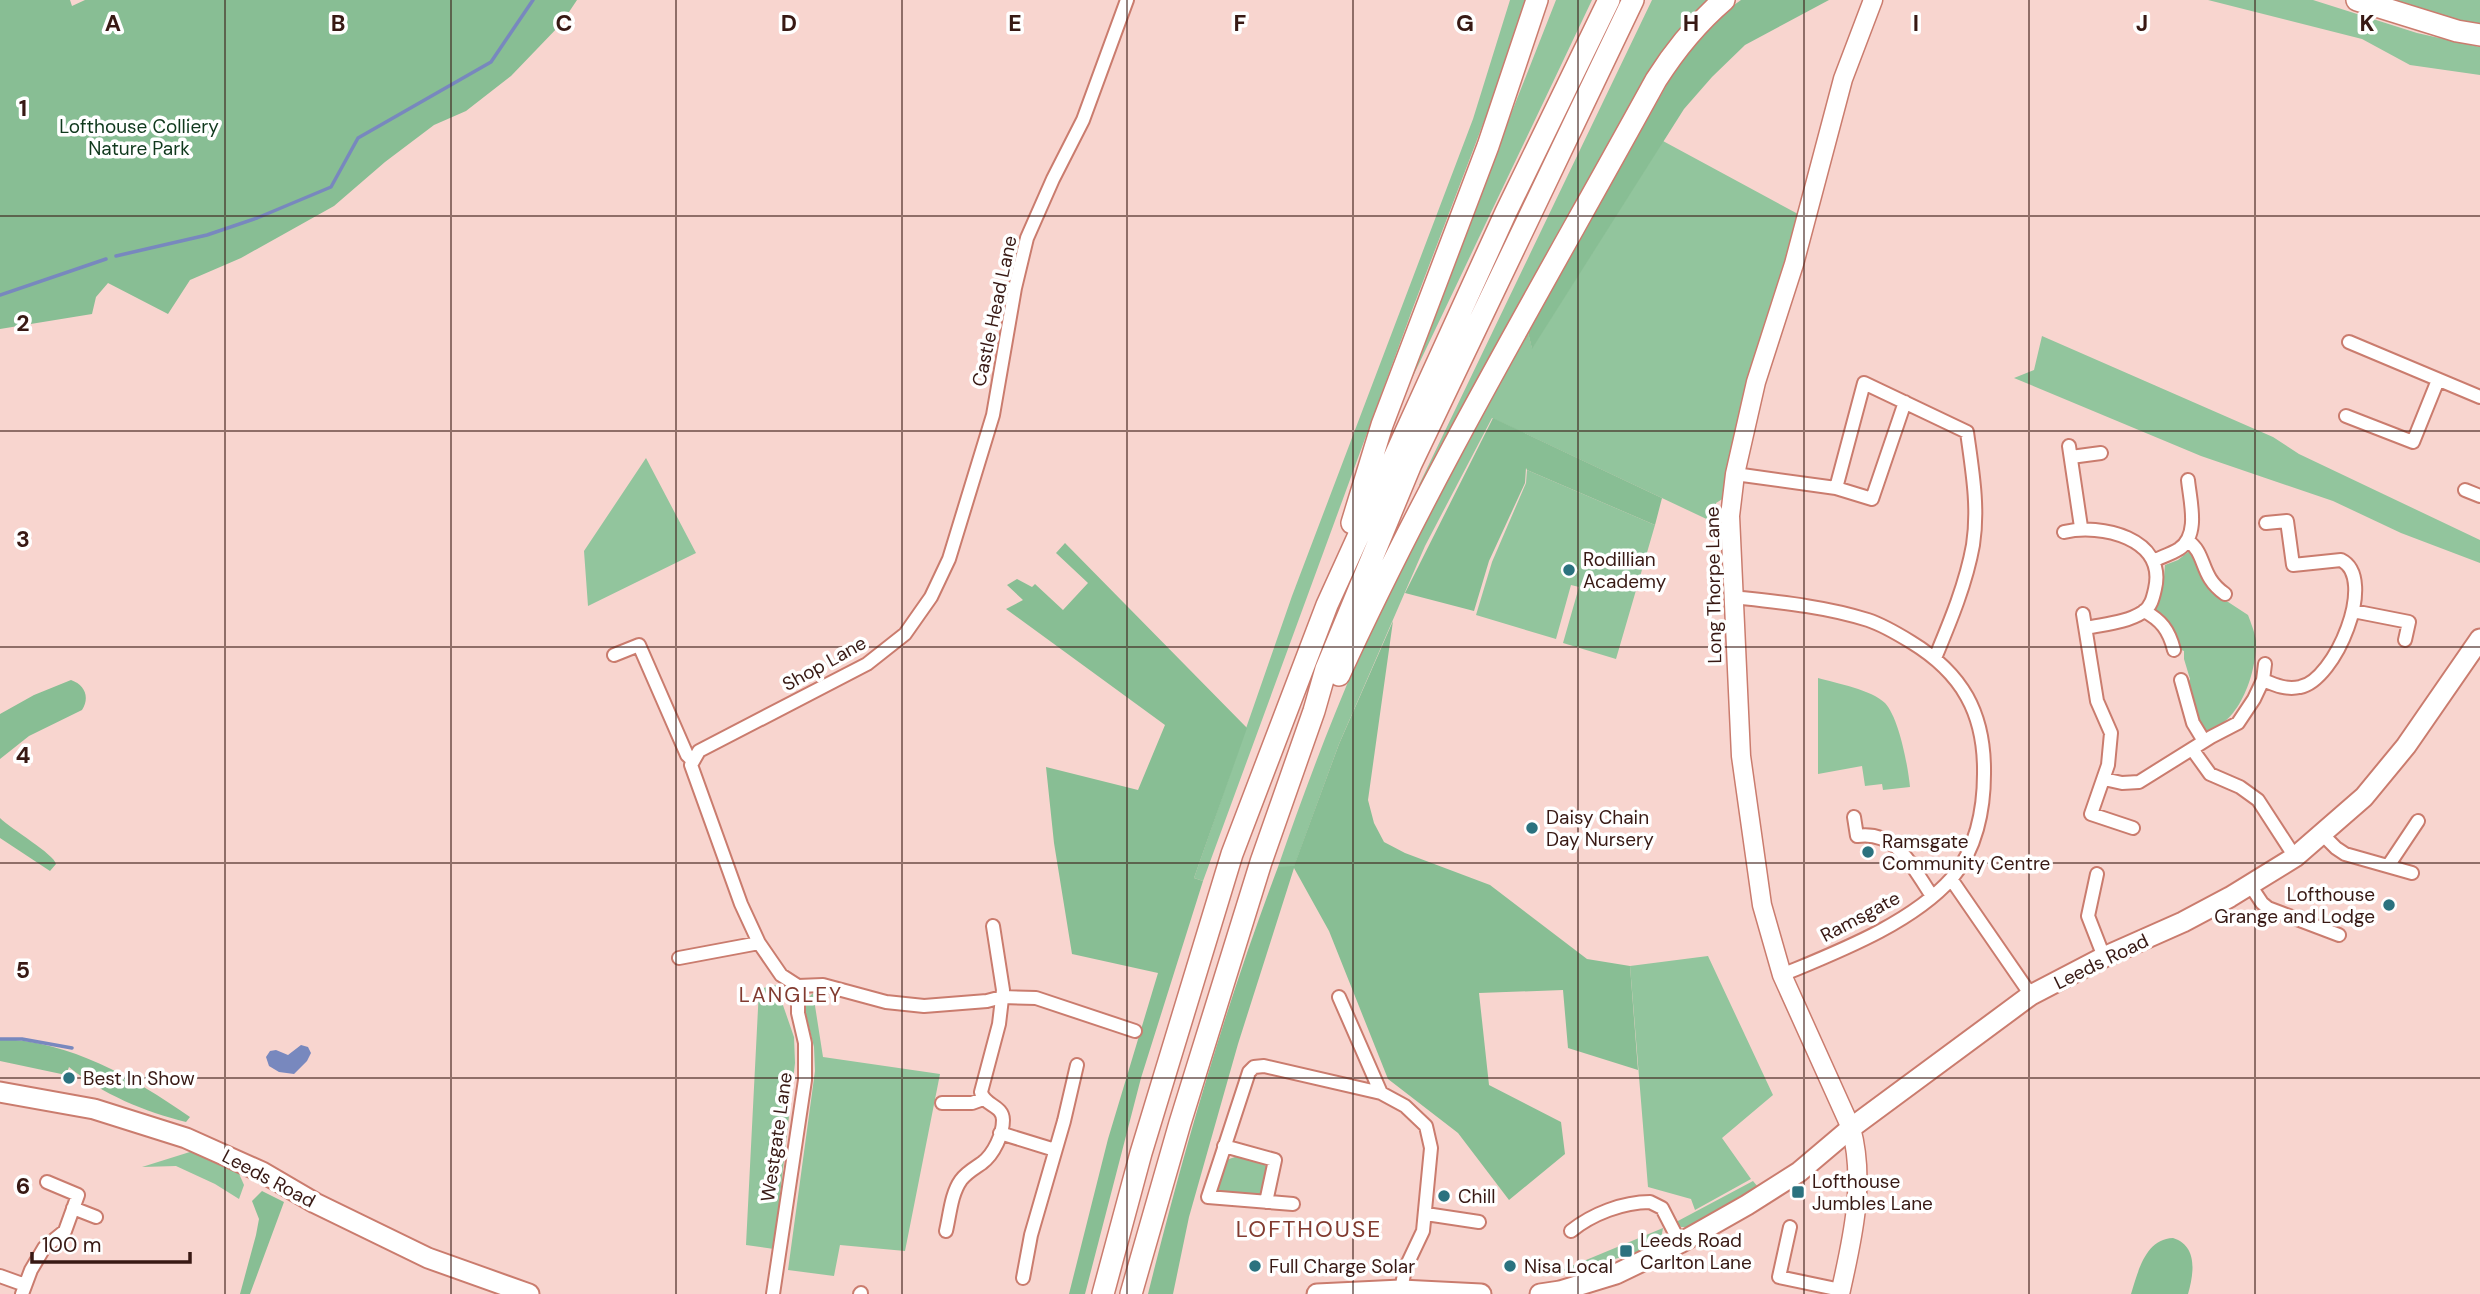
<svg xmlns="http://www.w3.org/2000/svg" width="2480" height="1294" viewBox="0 0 2480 1294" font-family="'DM Sans',sans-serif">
  <rect width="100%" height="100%" fill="#f8d5cf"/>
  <path fill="#92c59d" d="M1510,0h19l-4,14 -111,291 -211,576 -9,-3 98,-282 181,-477z
    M1556,0h36l-196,412 7,-24z
    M1652,0h56l-31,34 -256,452 -2,-1z
    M2208,0h105l104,33 63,14v28l-70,-10 -48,-26z
    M2386,0h94v26z
    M1663,141l135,73 -35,122 -39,162 -8,5 -1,20 -223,-105 -67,128 -86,198 -45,123h-16c35,-102 77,-209 125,-306 39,-77 83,-153 125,-229l4,16z
    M2042,336l231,101 26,17 181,86v23l-79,-30 -68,-32 -132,-45 -187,-78 20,-8z
    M646,458l50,95 -108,53 -4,-55z
    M1527,470l128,55 -39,134 -53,-16 16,-56 -8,-2 -15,54 -80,-24 16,-53 34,-79z
    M2193,548l29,50 26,17c3,8 7,18 8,26 1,31 -17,86 -52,90l-9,-12 -8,-33 3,-7 -6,-20v-8l-5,-2c-3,-20 -10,-28 -27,-37l11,-24 2,-23 13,-5z
    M1818,678c18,5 54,12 67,25 14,15 23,63 25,84l-27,3 -1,-6 -17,2 -3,-20 -44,8z
    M1708,956l65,139 -51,43 29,41 -56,31 -4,-11 -43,-12 -18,-221z
    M776,985l18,52 1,26 -21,186 -28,-4 13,-256z
    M813,993l10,64 117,17 -35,177 -65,-6 -6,31 -46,-6 27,-199 -1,-24 -10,-40 3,-8z
    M193,1151l44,18 7,16 -5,14 -24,-15 -39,-18 -34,1z
    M1238,1156l29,10 -3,27 -4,3 -38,-3 -6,-6 10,-27z
    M1753,1181l5,6 -67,40h-10l-5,-5z
    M1663,1228l-2,12 -6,6 -43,14 -21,12 -15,3 -14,-5z"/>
  <path fill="#88be94" d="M0,0h70l2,6 13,-6h492l-16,24 -50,52 -45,35 -32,14 -49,37 -51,44 -93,52 -51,22 -22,34 -60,-31 -12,14 -4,17 -92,15z
    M1741,0h88l-84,45 -33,32 -28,32 -152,240 -4,-17 151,-269c18,-24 37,-46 62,-63z
    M1493,418l169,80 -7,27 -128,-55 -1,-2 -1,15 -36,78 -15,50 -69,-18z
    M1065,543l182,185 -53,150 9,3 -62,197 -56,216h-16l39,-155 50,-166 -86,-19 -18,-111 -8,-76 92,23 27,-65 -159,-116 17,-9 -16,-15 10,-6 15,8 3,-3 28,26 25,-27 -32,-30z
    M1393,621l-25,179 6,23 10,19 21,11 85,32 97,74 43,7 8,104 -70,-22 -5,-58 -84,3 10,92 72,37 4,32 -56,46 -51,-67 -70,-54 -59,-148 -35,-63 -56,176 -49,173 -16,77h-25c36,-145 77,-287 130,-427l16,-1 45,-122z
    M71,680c14,5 19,17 11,30l-53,26 -29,23v-45l34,-19z
    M0,818c11,11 54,36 56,46l-6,7 -50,-33z
    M0,1039c71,2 132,38 190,78l-4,5c-41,-10 -84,-28 -117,-55l-3,8 -66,-14z
    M262,1191l22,11 -34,92h-10l16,-59 3,-16 -7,-18z
    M2173,1238c25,8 21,35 15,56h-57c7,-22 14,-55 42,-56z"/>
  <path fill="#7888be" d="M301,1045l7,2 3,6 -4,8 -13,13 -15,-2 -10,-6 -3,-9 4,-6 6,-1 12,5z"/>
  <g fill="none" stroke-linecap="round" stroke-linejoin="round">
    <path stroke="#7888be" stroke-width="3.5" d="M116,256l91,-21 50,-17 74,-31 27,-49 133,-76 42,-62
      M0,295l106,-36
      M0,1039h22l50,9"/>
    <defs>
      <path id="street" d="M1127,0l-44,120 -30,59 -26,59 -12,50 -22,127 -44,144 -18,38 -26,37 -38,30 -168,87 -8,14 50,139 18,39 22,32 17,11 25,-1 63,17 38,4 63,-5 15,-4 34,1 99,33
        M2349,342l131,55
        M2346,416l67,26 25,-62
        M2069,446l12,81
        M2071,457l30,-4
        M1735,474l101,14 36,11 33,-97
        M1836,488l28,-105 103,49c5,37 12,75 6,113 -7,39 -23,77 -38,113
        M2465,490l15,6
        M2064,532c36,-9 103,6 91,57 -2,9 -4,18 -12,23 -17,11 -39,12 -57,16
        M2188,541c19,13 11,35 37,53
        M2153,561c8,-4 18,-7 26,-12 21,-14 11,-48 9,-69
        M1732,597c46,5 92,9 136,23 15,5 30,14 43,22 51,31 74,71 73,132 0,36 -8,76 -32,104 -41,46 -115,74 -170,97
        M2144,611c17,9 25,19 30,39
        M2353,611l56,11 -4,18
        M2083,614l14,87 14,32 -3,32 -17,49 42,14
        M614,655l25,-10 48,110 5,5
        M2181,680l12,43 11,18
        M2263,680c12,5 23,10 37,7 35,-6 78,-109 41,-127l-48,5 -6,-44 -21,2
        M2192,749l18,25 30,13 18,13 37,57
        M2104,779l18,4 17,-1 72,-45 27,-14 16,-24 9,-19 2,-16
        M1854,817l3,19c40,-6 55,31 75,60
        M2323,835l13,13 9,6 67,19
        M2388,866l30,-45
        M2097,874l-9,42 16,41
        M1951,879l80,116
        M2250,885l12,18 6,5 71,27
        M679,958l80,-15
        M1339,997l42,96
        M942,1103h30l11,-4
        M1000,1133l55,17
        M1224,1146l51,14 -9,42
        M1293,1204l-85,-7 41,-125 5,-5 10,-1 117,27 24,13 21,20 5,22 -8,83 -18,38 -4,21
        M73,1208l23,9
        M1426,1214l53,8
        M1790,1227l-11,50 62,13
        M946,1231c4,-17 5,-37 15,-51 6,-8 14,-12 21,-17 12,-9 21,-29 21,-43 0,-15 -19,-14 -22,-28l18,-68 4,-34 -10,-64
        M1571,1231c21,-17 52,-29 79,-29l12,6 18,35
        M0,1276l25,9
        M1023,1278l8,-43 33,-114 13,-56
        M22,1294l9,-24 13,-22 21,-17 13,-36 -31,-13
        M773,1294l32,-214v-37l-7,-30v-27
        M860,1294l1,-1"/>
      <path id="secondary" d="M1840,1294c12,-53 26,-112 11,-166l-69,-153 -20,-70 -21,-149 -11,-240 5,-42 21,-92 38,-118 49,-185 30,-79"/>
      <path id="primary" d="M0,1092l94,17 92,29 76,34 53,31 113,55 101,36
        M1317,1294l84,-4 80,4
        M1540,1294l20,-3 56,-17 64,-31 67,-38 52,-33 52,-44 180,-133 73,-38 79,-35 47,-25 65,-40 69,-60 42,-51 74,-107"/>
      <path id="highway" d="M2357,0l100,31 23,4
        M1352,523l30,-98 106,-279 49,-146
        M1339,675c94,-205 209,-398 317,-595 19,-30 41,-57 68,-80
        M1103,1294l38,-141 91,-299 95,-249 179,-393 103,-212
        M1131,1294l49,-171 81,-261 53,-151 12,-42 85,-205 222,-464"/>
    </defs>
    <use href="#street" stroke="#ca7c6e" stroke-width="16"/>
    <use href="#secondary" stroke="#ca7c6e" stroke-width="21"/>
    <use href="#primary" stroke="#ca7c6e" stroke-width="23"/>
    <use href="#highway" stroke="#ca7c6e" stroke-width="24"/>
    <use href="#street" stroke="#fff" stroke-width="12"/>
    <use href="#secondary" stroke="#fff" stroke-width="18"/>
    <use href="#primary" stroke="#fff" stroke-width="19"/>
    <use href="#highway" stroke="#fff" stroke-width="21"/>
  </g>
  <path fill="none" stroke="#381914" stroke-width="2" stroke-opacity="0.55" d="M225,0v1294M451,0v1294M676,0v1294M902,0v1294M1127,0v1294M1353,0v1294M1578,0v1294M1804,0v1294M2029,0v1294M2255,0v1294M0,216h2480M0,431h2480M0,647h2480M0,863h2480M0,1078h2480"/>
  <g fill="#2b727f" stroke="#fff" stroke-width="2.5">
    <circle cx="1569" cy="570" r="7"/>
    <circle cx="1532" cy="828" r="7"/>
    <circle cx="1868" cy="852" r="7"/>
    <circle cx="2389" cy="905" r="7"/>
    <circle cx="69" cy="1078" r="7"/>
    <rect x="1791" y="1185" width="14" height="14" rx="3.5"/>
    <circle cx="1444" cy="1196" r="7"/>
    <rect x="1619" y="1244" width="14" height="14" rx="3.5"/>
    <circle cx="1255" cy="1266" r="7"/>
    <circle cx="1510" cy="1266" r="7"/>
  </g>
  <g text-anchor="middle" stroke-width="7" stroke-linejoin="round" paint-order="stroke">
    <g font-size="19" fill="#10391d" stroke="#fff">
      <text x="139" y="133">Lofthouse Colliery<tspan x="139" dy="22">Nature Park</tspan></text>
    </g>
    <g font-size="19" fill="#381914" stroke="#fff">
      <text transform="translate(994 311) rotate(-78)" y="7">Castle Head Lane</text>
      <text transform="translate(1713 585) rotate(-91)" y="7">Long Thorpe Lane</text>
      <text transform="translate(824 663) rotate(-29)" y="7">Shop Lane</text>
      <text transform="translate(1860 916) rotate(-28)" y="7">Ramsgate</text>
      <text transform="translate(2101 961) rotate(-26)" y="7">Leeds Road</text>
      <text transform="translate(776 1137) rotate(-82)" y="7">Westgate Lane</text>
      <text transform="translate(269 1178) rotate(28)" y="7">Leeds Road</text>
    </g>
    <g font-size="19" fill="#381914" stroke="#fff" text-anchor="start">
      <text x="1583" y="566">Rodillian<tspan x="1583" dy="22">Academy</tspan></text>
      <text x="1546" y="824">Daisy Chain<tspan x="1546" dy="22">Day Nursery</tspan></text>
      <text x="1882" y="848">Ramsgate<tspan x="1882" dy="22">Community Centre</tspan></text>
      <text x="2375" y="901" text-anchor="end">Lofthouse<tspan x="2375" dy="22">Grange and Lodge</tspan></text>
      <text x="83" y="1085">Best In Show</text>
      <text x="1812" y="1188">Lofthouse<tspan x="1812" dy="22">Jumbles Lane</tspan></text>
      <text x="1458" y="1203">Chill</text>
      <text x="1640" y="1247">Leeds Road<tspan x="1640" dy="22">Carlton Lane</tspan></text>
      <text x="1269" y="1273">Full Charge Solar</text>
      <text x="1524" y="1273">Nisa Local</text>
    </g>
    <g font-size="21" letter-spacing="2" fill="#823b30" stroke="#fff">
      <text x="791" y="1002">LANGLEY</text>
    </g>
    <g font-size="23" letter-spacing="2" fill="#823b30" stroke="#fff">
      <text x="1309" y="1237">LOFTHOUSE</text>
    </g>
  </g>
  <g font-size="23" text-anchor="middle" font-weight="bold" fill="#381914" stroke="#fff" stroke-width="7" stroke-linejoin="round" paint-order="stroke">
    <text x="113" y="31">A</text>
    <text x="338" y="31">B</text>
    <text x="564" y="31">C</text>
    <text x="789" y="31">D</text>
    <text x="1015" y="31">E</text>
    <text x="1240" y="31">F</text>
    <text x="1465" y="31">G</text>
    <text x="1691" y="31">H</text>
    <text x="1916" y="31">I</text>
    <text x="2142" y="31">J</text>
    <text x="2367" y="31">K</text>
    <text x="23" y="116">1</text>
    <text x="23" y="331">2</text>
    <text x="23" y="547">3</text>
    <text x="23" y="763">4</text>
    <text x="23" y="978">5</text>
    <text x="23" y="1194">6</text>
  </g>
  <path d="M32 1252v10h158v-10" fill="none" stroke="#381914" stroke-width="3.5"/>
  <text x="42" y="1252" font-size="21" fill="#381914" stroke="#ffffff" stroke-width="5" paint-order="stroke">100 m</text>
</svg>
